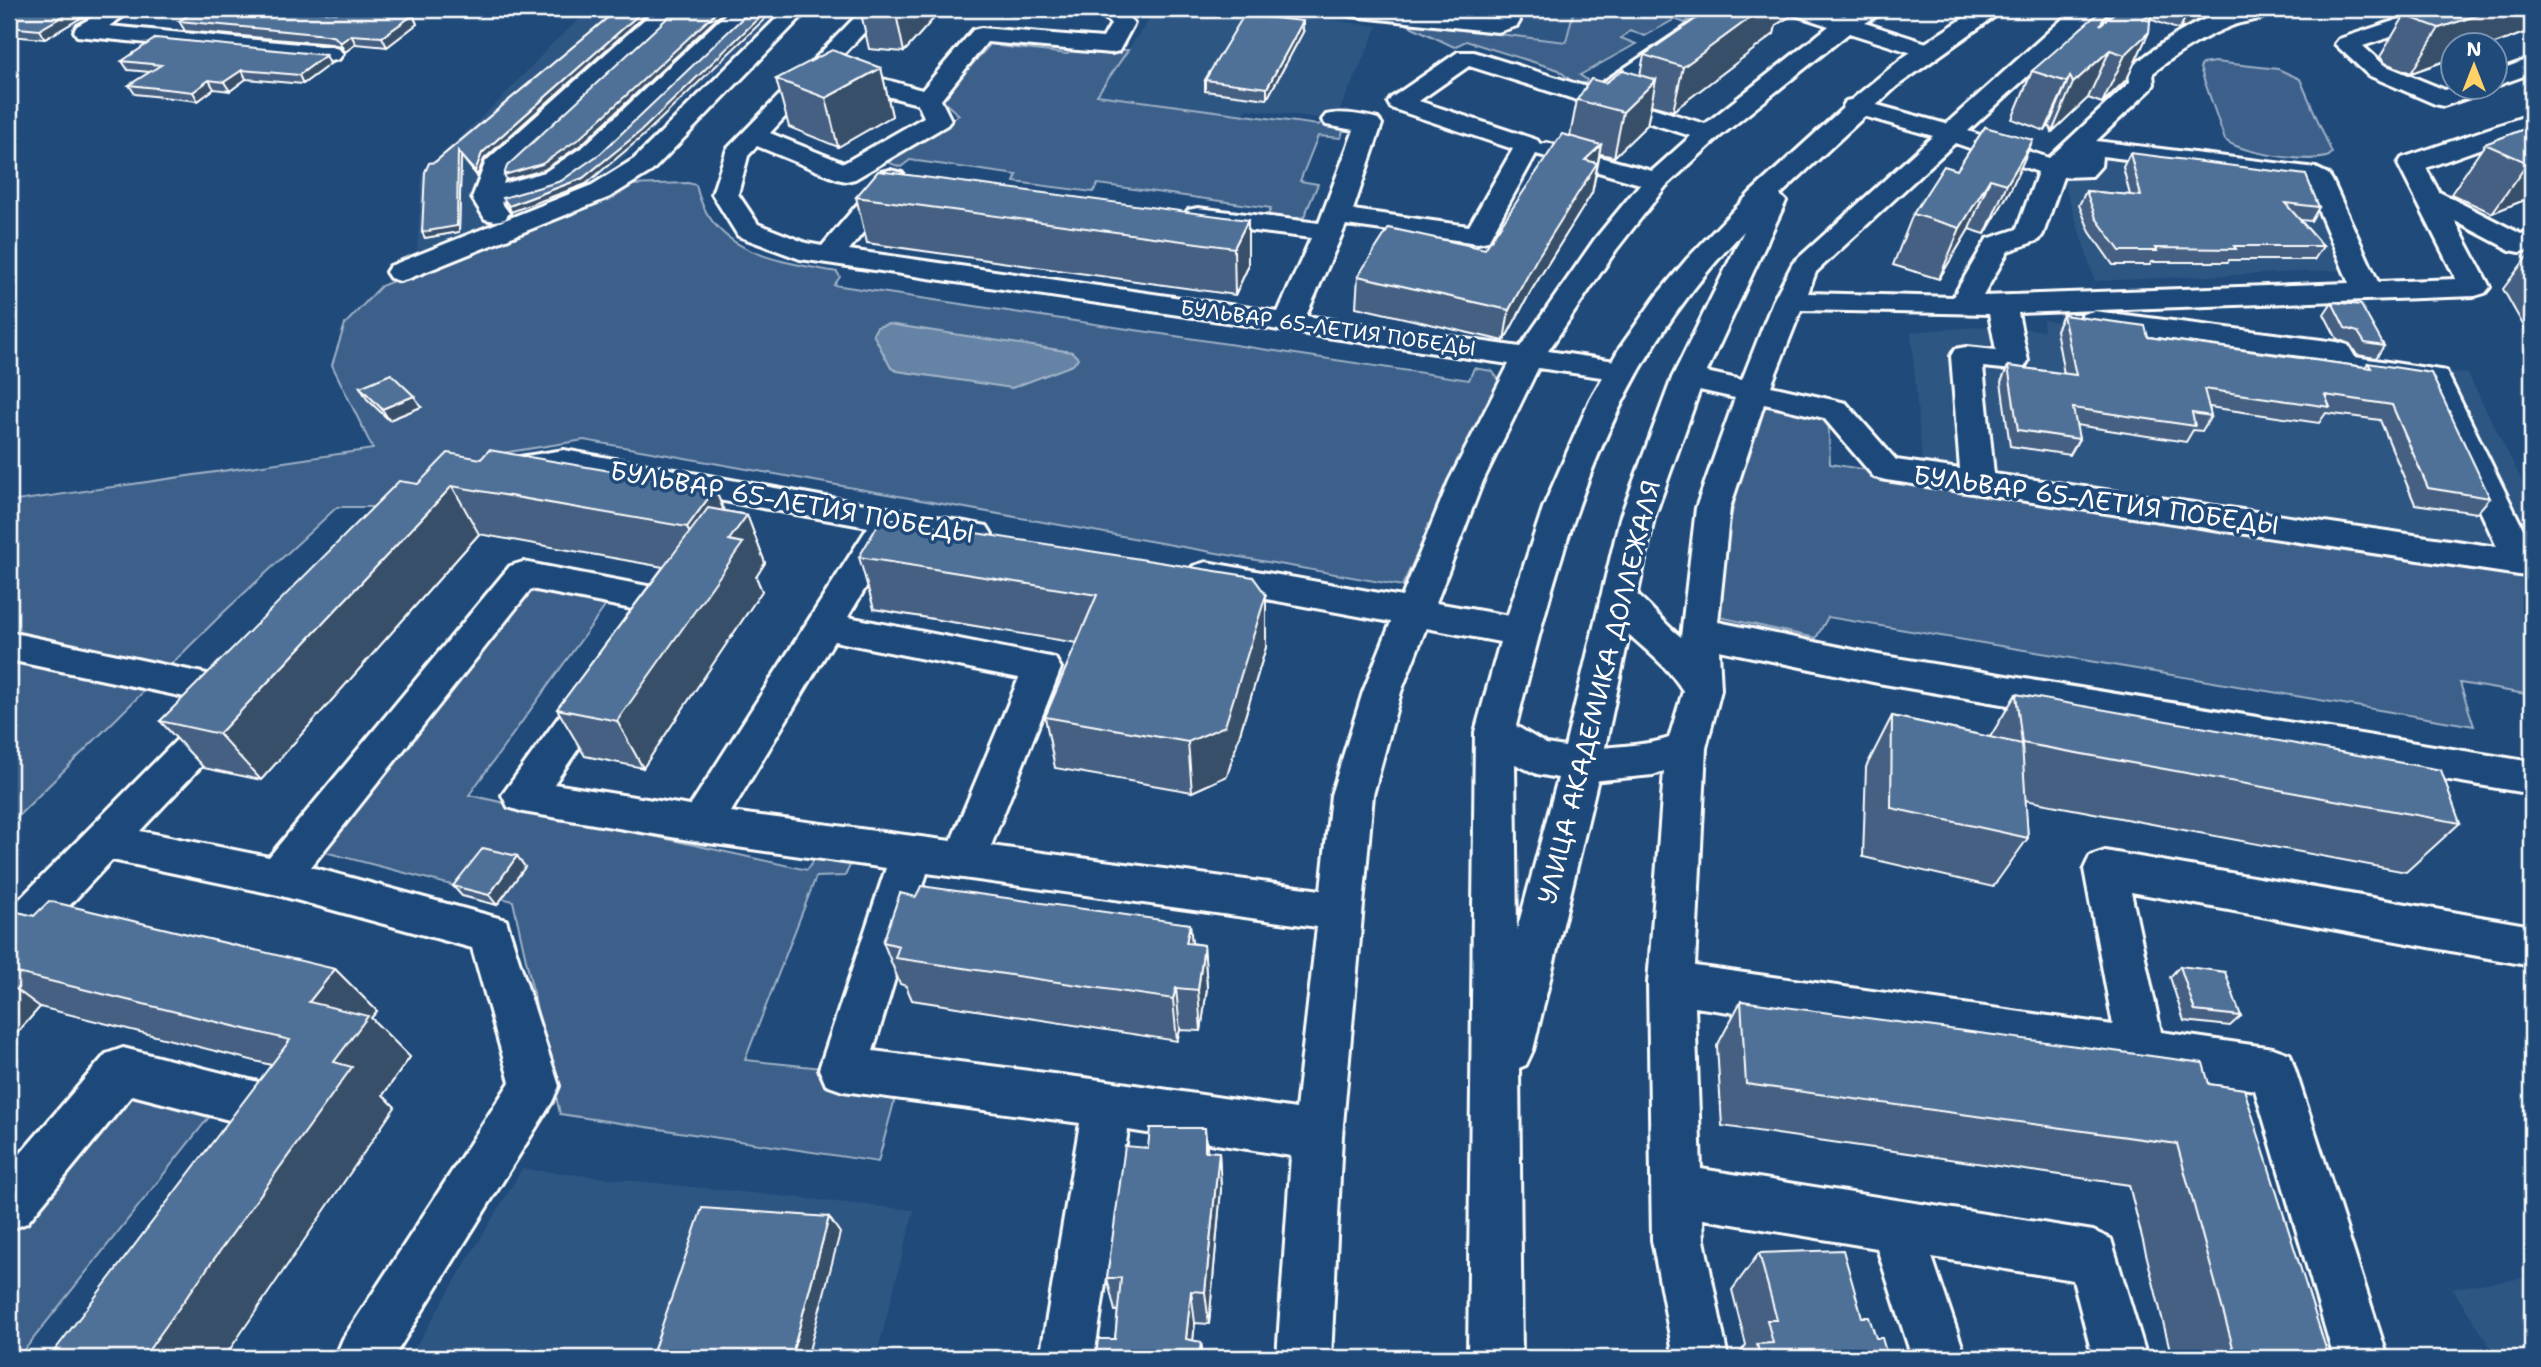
<svg xmlns="http://www.w3.org/2000/svg" width="2541" height="1367" viewBox="0 0 2541 1367" font-family="'Shantell Sans',sans-serif">
  <rect width="100%" height="100%" fill="#1f4a7a"/>
  <filter id="ink" filterUnits="userSpaceOnUse"><feTurbulence type="fractalNoise" baseFrequency=".0143" numOctaves="2"/><feDisplacementMap in="SourceGraphic" scale="14" xChannelSelector="R" yChannelSelector="G"/><feConvolveMatrix kernelMatrix="1 2 1 2 8 2 1 2 1" color-interpolation-filters="sRGB"/></filter>
  <g filter="url(#ink)">
    <path fill="#2e5683" d="M591,9h192l-187,174 -179,68 5,-79 79,-73 53,-57z
      M1157,9h69l152,17 -43,94 -89,-11 -2,5 -148,-19z
      M1282,9h292l-7,33z
      M2094,138l232,29 43,102 -274,12 -34,-107z
      M2043,320l425,54 64,127v52l-610,-92 -11,-129 89,-7 44,6z
      M522,1169l392,41 -38,148h-467z
      M2532,1277v81h-34l-46,-70z"/>
    <path fill="#3c618b" stroke="#9eb0c5" stroke-width="2" d="M1574,9h96l20,10 -5,4 -10,-4 -30,17 -15,-5 -9,7 15,6 -56,31 7,5 -1,3c-13,1 -18,-4 -27,-13l-93,-29 -12,6 -50,-24 162,19z
      M990,37l9,9 68,8 6,-8 55,4 -31,45 221,30c8,-6 17,-3 26,2l-3,11 -23,-2 -18,45 18,3 -14,33 -20,3 -17,-3 4,-9 -173,-24 -5,8 -79,-10 3,-7 -107,-15 -9,7 -21,-7 15,-12 10,2 54,-35 -20,-17 5,-15h11l33,-36 -7,-8z
      M2215,62l63,7 22,10 32,74 -3,3c-19,8 -88,-3 -104,-16l-25,-72 2,-4z
      M688,183l8,2c15,69 82,76 141,87l3,5 -6,8 635,95 5,-12 18,3 7,9 -97,206 -818,-146 -88,14 -107,53h-52l-113,105 -215,213v-323l364,-53 -41,-84 13,-41 36,-38 246,-101z
      M1757,397l71,11 2,56 702,113v118l-72,-12 14,43 -646,-109 -12,21 -106,-23z
      M524,581l88,16 -143,198 338,75 14,-20 33,7 -9,19 -29,1 -71,183 156,16 -23,86 -318,-48 -47,-213 -200,-52z
      M124,1090l89,22 -195,246h-9v-130z"/>
    <path fill="#6583a4" stroke="#a3b5c8" stroke-width="2" d="M888,324l184,28 6,6 -5,7 -61,23 -115,-17 -6,-3 -18,-34 4,-7z"/>
    <g fill="none" stroke-linecap="round" stroke-linejoin="round">
      <defs>
        <path id="minor" d="M107,9h27l-25,17 222,21 8,2 4,5 -4,5 -8,2 -254,-25 -3,-5 3,-5z
          M656,9h24l-173,161 -4,14 42,-12 39,-26 147,-137h24l-153,147 -39,28 -62,18 8,11 -4,6 -10,2 -10,-2 -13,-21 14,-37z
          M786,9h23l-157,162 -42,26 -200,81 -10,3 -10,-3 -4,-6 4,-6 202,-81 42,-26z
          M863,9h23l-116,124 74,30 80,-46 -6,-13 -66,-17 -17,5 -9,-2 -3,-5c16,-24 76,-1 99,5l51,-60 8,-2 122,10 8,-14 -15,-15h24l14,14 -15,28 -8,2 -124,-11 -46,58 10,20 -4,5 -92,54 -9,2 -9,-2 -80,-33 -9,10 -10,38 20,30 48,19 16,3 56,-66 3,-8 9,-2 12,3 4,6 -57,71 429,62 33,-74 -113,-14 -10,-2 -4,-6 4,-6 10,-2 121,15 35,-93 -28,-5 -4,-5 4,-5c16,-4 36,0 52,4l4,5 -29,86 116,16 44,-77 -122,-41 -3,-5 3,-5 67,-46h16l119,37 120,-80h26l-3,5 -121,82 90,28 124,-98 -37,-12 -3,-5h33l22,7 12,-7h27l-3,5 -15,9 71,23 4,5 -4,5 -8,2 -79,-25 -131,105 -52,48 -50,64 -68,101 74,11 11,2 5,7 -5,7 -11,2 -84,-12 -55,113 -47,122 85,15 13,4 6,10 -6,10 -13,4 -95,-18 -25,64 -28,103 -31,341 -11,222h-54l14,-202 -163,-26 -34,228h-54l40,-235 -237,-32 -17,-6 -7,-16 67,-201 -185,-26 -178,-30 -15,-5 -6,-12 85,-117 14,-5 14,5 5,10 -66,96 136,22 178,-279 -304,-55 -58,8 -12,-3 -5,-8 5,-8 70,-11 423,76 5,8 -5,8 -12,4 -76,-14 -51,85 207,41 6,10 -70,178 330,44 10,-95 32,-103 28,-70 -185,-34 -13,-4 -5,-9 5,-9 13,-4 196,35 47,-116 60,-117 -709,-105 -62,-23 -26,-42 15,-45zM1469,66l222,70 -39,35 -105,-28 -6,2 -4,-5 -118,-39zM1536,154l104,30 -45,55 -75,108 -214,-31 40,-91 132,18 10,-2zM834,641l185,37 -68,163 -220,-29zM927,873l390,54 -21,182 -188,-28 -235,-30z
          M1341,9h71l84,9 13,-4 8,2 3,5 -3,5 -19,6 -146,-16 -8,-2z
          M2082,9h28l-3,5 -25,12 -114,105 81,27 81,-76 -1,-11 4,-5c30,-25 68,-51 107,-57 11,-2 23,0 34,0 -7,12 -27,11 -40,16 -29,11 -57,28 -81,48l1,11 -3,5 -55,52 220,27 12,6 4,6 46,102 78,-3 -58,-115 4,-6 130,-44v16l-106,38 13,24 82,42 11,-3v18l-12,3 -10,-2 -55,-29 35,66 -5,6 -10,3 -457,17 10,48 -4,7 -11,2 -30,-3 11,107 503,73 -74,-161 -90,-14 -8,-13 -231,-30 -11,-3 -4,-6 4,-6 11,-3 243,31 11,3 7,12 91,14 86,176v30l-646,-97 -12,-3 -50,-59 -60,-14 -34,104 -12,114 160,33 654,107v32l-654,-111 -159,-33 2,40 -15,58 -11,218 418,59 -29,-156 6,-13 15,-5 427,75v40l-401,-74 30,140 112,16 17,6 98,304h-54l-79,-268 -560,-83 6,162 392,62 18,8 36,119h-54l-20,-78 -141,-23 34,101h-54l-35,-110 -174,-29 1,21 24,118h-54l-22,-118 -4,-257 16,-212 -11,4 -72,7 -14,-5 -6,-11 6,-11c33,-11 69,-6 102,-17l14,-47c-23,-38 -62,-54 -83,-92l5,-9c9,-3 18,-5 27,1 15,10 32,33 49,46l15,-129 39,-110 -58,-13 -5,-7 5,-7 11,-3 54,12 31,-79 20,-38 140,-127 -87,-25 -3,-5 3,-5 9,-2 91,25 120,-108zM1955,143l83,29 -21,57 -30,10 -34,58 -145,-4 8,-21zM2102,156l199,25 7,4 41,98 -366,13 25,-45 31,-11 4,-6 20,-57 29,-1 9,-10zM1801,310l188,4 7,36 -30,-3 -11,2 -4,7 9,113 -64,-9 -50,-57 -75,-17z
          M2430,9h33l-3,5 -97,32 21,19 61,25 9,-3 31,1 -3,5 -38,13 -9,-2 -67,-29 -33,-31 4,-5z
          M2532,58v15l-36,13v-15z
          M523,562l140,27 13,4 5,9c-12,22 -20,41 -48,33l-6,-10 10,-15 -106,-21 -220,278 195,53 53,166 -7,16 -159,256h-58l8,-19 167,-257 -38,-134 -194,-53 -166,-35 -87,93 -16,5v-48l204,-207 -204,-43v-28l250,53 5,10 -5,10 -16,4 3,5 -6,11 -100,106 129,26 241,-291z
          M123,1048l147,37 17,7 7,16c-10,23 -17,35 -40,45l-17,-7 -8,-17 4,-8 -101,-26 -105,128 -18,7v-63l97,-113z"/>
        <path id="major" d="M1978,9h27l-108,77 -117,109 6,6 -82,177 -50,140 -53,248 -68,284 -7,15 -7,3 3,290h-54l7,-626 31,-112 37,-112 47,-108 29,-51 38,-54 30,-36 64,-67 105,-96 49,-40zM1744,231l-72,147 -52,140 -55,229 -19,-3 -30,-18c47,-188 89,-352 228,-495zM1515,764l22,10 21,4 -41,152z"/>
      </defs>
      <use href="#minor" stroke="#fff" stroke-width="6"/>
      <use href="#major" stroke="#fff" stroke-width="6"/>
      <use href="#minor" fill="#1f4a7a" fill-rule="evenodd"/>
      <use href="#major" fill="#1f4a7a" fill-rule="evenodd"/>
    </g>
    <path fill="#456182" stroke="#fff" stroke-width="2" d="M9,9h87l-51,30 -36,-3z
      M618,9l-134,150 -7,17 -16,-20 -2,76 -34,6 -3,-6 13,-70z
      M860,9h82l-38,43 -35,-3z
      M1441,9h61l-2,5z
      M2119,9h101l-41,21 -29,-11 -1,13 -22,47 -25,24 -14,-5 -36,34 -3,-7 -4,6 -33,-12 20,-48 71,-49z
      M336,13l77,2 4,9 -30,23 -31,-3 -11,8 -5,-6 -9,-2 -146,-13 -6,-10z
      M2406,13l126,17 -43,16h-35v12l-43,15 -26,-10 -5,-6z
      M1791,16l-15,9 -2,9 -101,77 -22,-6 -4,20 -33,32 -14,-3 -8,39 -61,98 -27,50 -148,-34 2,-31 127,-27 85,-113 7,-36 28,-17 35,-8 4,-20z
      M1303,32l-36,67 -62,-8v-11z
      M122,61l208,3 -27,20 -57,-5 -16,12 -16,-2 -16,12 -63,-7 -6,-9 21,-13 -22,-2z
      M881,68l11,48 -54,31 -49,-20 -13,-48z
      M2532,126v71l-40,16 -41,-19 34,-50z
      M1985,127l26,62 -26,45 -16,-5 -30,50 -46,-14 20,-51 44,-44z
      M2130,153l189,54 -8,14 -11,-1 23,26 -9,14h-85l-1,2h-77l-1,3h-37l-23,-33 -11,-27 7,-14 44,4 -7,-28z
      M856,197l392,23v47l-13,28 -368,-52z
      M2532,250v91l-29,-52z
      M2332,302l52,44 -8,12 -19,-3 -7,-11 -13,-5 -13,-25z
      M2063,315l85,22 217,30 3,-4 122,135 -13,15 -62,-9 -35,-84 -54,-7 -7,10 -110,-16 2,9 -9,15 -9,-1 -7,12 -110,-17 3,14 -9,16 -60,-9 -9,-64 7,-16 56,8 -8,-44z
      M360,387l61,20 -32,13 -22,-21z
      M481,459l234,30 9,22 23,4 18,48 -9,14 6,14 -119,177 -58,-12 -28,-47 106,-142 -184,-33 -218,246 -57,-12 -44,-47 258,-237z
      M859,557l407,38v52l-39,129 -35,16 -137,-24 -10,-51 32,-74 -203,-34z
      M2016,694l444,129 -54,49 -381,-72 3,38 -35,49 -130,-30 3,-90 26,-51 98,21z
      M517,856l8,11 -28,38 -35,-9 -9,-10z
      M916,897l274,27 2,19 12,2 3,43 -6,43 -21,-1 -3,11 -265,-41 -6,-14 -6,-2 -17,-42z
      M9,910l25,6 301,53 42,42 -6,7 39,39 -27,38 12,12 -124,-42 -231,-58 -31,35z
      M2180,966l61,50 -11,10 -46,-5 -14,-44z
      M1741,1001l468,83 120,274h-157l-43,-173 -407,-59 -5,-80z
      M1207,1152h12l2,37 -12,135 -14,-1 -2,18 8,1 2,16h-107l19,-19 3,-28h-3l-8,-33z
      M1759,1253l103,64 26,41h-148l-1,-4 7,-9 -14,-55z"/>
    <path fill="#384f6a" stroke="#fff" stroke-width="2" d="M75,9h21l-51,30 -6,-9z
      M645,9h7l-168,150 -7,17 -2,-5 7,-18z
      M720,9h7l-145,135 -38,26 -37,10 -3,-5z
      M768,9h7l-132,127 -57,48 -75,28 -2,-6 74,-28z
      M895,9h47l-38,43z
      M1762,9h31l-2,7 -15,9 -2,9 -101,77 10,-44z
      M2155,9l-15,31 9,-8 -22,47 -25,24 23,-48 18,-36z
      M2190,9h30l-41,21z
      M2496,9h36v21l-43,16h-35v12l-43,15 28,-45z
      M413,15l4,9 -30,23 -5,-10z
      M1303,21v11l-36,67v-11z
      M351,35l5,9 -11,8 -5,-9z
      M2110,50l-22,48 -36,34 21,-49z
      M326,55l4,9 -27,20 -4,-9z
      M881,68l11,48 -54,31 -12,-49z
      M242,70l4,9 -16,12 -6,-9z
      M2070,76l-21,49 -4,6 22,-49z
      M209,80l5,9 -16,12 -5,-9z
      M1656,80l-9,45 -33,32 9,-45z
      M2033,140l-22,49 -26,45 22,-50z
      M1601,145l-9,48 -61,98 -27,50 5,-31 76,-150z
      M458,151l3,5 -2,76 -34,6 -3,-6z
      M2532,162v35l-40,16 36,-50z
      M1990,179l-21,50 -30,50 21,-51z
      M1248,220v47l-13,28 -1,-47z
      M414,396l7,11 -32,13 -7,-11z
      M452,486l27,48 -218,246 -42,-46z
      M715,489l18,45 14,-19 18,48 -9,14 6,14 -119,177 -26,-47 90,-146 -20,-48z
      M1266,595v52l-39,129 -35,16 -4,-50z
      M517,856l8,11 -28,38 -8,-10z
      M1190,924l4,44 -8,-25z
      M1204,945l3,43 -6,43 -3,-41z
      M335,969l42,42 -6,7 39,39 -27,38 12,12 -171,251h-81l191,-296 -25,-60z
      M9,984l31,23 -31,35z
      M1176,988l4,42 -3,11 -4,-42z
      M1205,1128l4,38 -4,-15z
      M1219,1152l2,37 -12,135 -4,-32z
      M829,1217l11,16 -33,125h-16z
      M1191,1291l4,32 -4,35 -5,-19z
      M1201,1342l2,16h-4z"/>
    <path fill="#507197" stroke="#fff" stroke-width="2" d="M9,9h66l-36,21 -30,-3z
      M198,9h96l42,4 7,-4h5l65,6 -31,22 -31,-2 -11,8 -5,-6 -8,-2 -148,-14z
      M618,9h27l-163,144 -7,18 -17,-20 -1,75 -35,6 3,-60 4,-9 6,-1z
      M677,9h43l-140,129 -38,26 -38,11 3,-9z
      M752,9h16l-127,122 -58,47 -74,28 -6,-8 58,-17 40,-28z
      M1710,9h52l-79,58 -39,-12z
      M2103,9l4,4 -7,12 19,-16h36l-12,10 7,2 -1,11 -24,23 -15,-5 -37,33 -3,-7 -3,6 -35,-11z
      M2419,9h77l-57,19 -27,-10 -6,-5z
      M1244,15l59,6 -36,67 -62,-8z
      M156,38l170,17 -27,20 -57,-5 -18,12 -15,-2 -16,12 -64,-7 32,-20 -39,-4z
      M832,50l49,18 -55,30 -50,-19z
      M1623,70l33,10 -33,32 -46,-12 14,-21 14,4z
      M2532,126v36l-4,1 -43,-19z
      M1985,127l48,13 -26,44 -17,-5 -30,49 -47,-14 31,-48 13,4z
      M1562,134l39,11 -16,15 12,3 -61,97 -27,50 -151,-34 31,-48 96,21z
      M2130,153l176,22 13,32 -34,-4 38,43h-89l2,3 -81,-1 2,3h-37l-24,-33 -10,-27 55,5z
      M878,171l370,49 -14,28 -378,-51z
      M2332,302l29,3 23,41 -19,-3 -7,-11 -13,-4z
      M2063,315l82,11 3,11 223,31 -3,-5 63,10 59,125 -62,-10 -36,-83 -67,-10 5,12 -126,-18 7,27 -19,-3 3,13 -122,-18 6,31 -61,-9 -10,-64 68,9z
      M391,374l23,22 -32,13 -22,-22z
      M489,450l226,39 -28,38 -235,-41 -233,248 -59,-13 239,-240 19,3 30,-31 33,6z
      M708,508l39,7 -18,25 14,3 -126,178 -60,-12z
      M882,518l371,59 13,18 -41,131 -37,16 -143,-25 52,-122 -238,-38z
      M2016,694l425,76 19,53 -438,-80z
      M1892,716l130,28 6,94 -137,-30z
      M483,848l34,8 -28,39 -36,-9z
      M921,886l269,38 -4,19 18,2 -6,45 -22,-2 -3,11 -278,-41 4,-12 -16,-4 17,-49 16,4z
      M49,901l286,68 -26,33 59,14 -34,46 18,5 -209,291h-94l241,-318 -281,-69v-61l25,6z
      M2180,966l45,6 16,44 -46,-5z
      M1741,1001l462,62 6,21 35,5 85,269h-93l-59,-214 -431,-60z
      M1150,1128h55v23l14,1 -14,140 -14,-1 -5,48 15,3 -2,16h-103l2,-19h17l6,-61h-14l18,-132 23,2z
      M702,1208l127,9 -38,141h-140z
      M1843,1250l19,67h7l7,21h6l6,20h-128l-3,-14 16,-1 -6,-23h10l-18,-67z"/>
  </g>
  <g text-anchor="middle" stroke-width="7" stroke-linejoin="round" paint-order="stroke">
    <g font-size="21" fill="#fff" stroke="#1f4a7a">
      <text transform="translate(1328 328) rotate(8)" y="7">БУЛЬВАР 65-ЛЕТИЯ ПОБЕДЫ</text>
    </g>
    <g font-size="26" fill="#fff" stroke="#1f4a7a">
      <text transform="translate(2096 500) rotate(8)" y="9">БУЛЬВАР 65-ЛЕТИЯ ПОБЕДЫ</text>
      <text transform="translate(792 502) rotate(10)" y="9">БУЛЬВАР 65-ЛЕТИЯ ПОБЕДЫ</text>
      <text transform="translate(1599 692) rotate(-76)" y="9">УЛИЦА АКАДЕМИКА ДОЛЛЕЖАЛЯ</text>
    </g>
  </g>
  <rect width="2541" height="1367" fill="none" stroke="#1f4a7a" stroke-width="35"/>
  <rect x="18" y="18" width="2506" height="1332" fill="none" stroke="#fff" stroke-width="2.5" filter="url(#ink)"/>
  <g transform="translate(2474 66)"><circle r="33" fill="#1f4a7a" stroke="#7992af" stroke-width="2"/>
  <path d="M0-5L12 26L0 18L-12 26Z" fill="#ffd166"/>
  <text y="-10" font-size="19" font-weight="bold" text-anchor="middle" fill="#ffffff">N</text>
  </g>
</svg>
